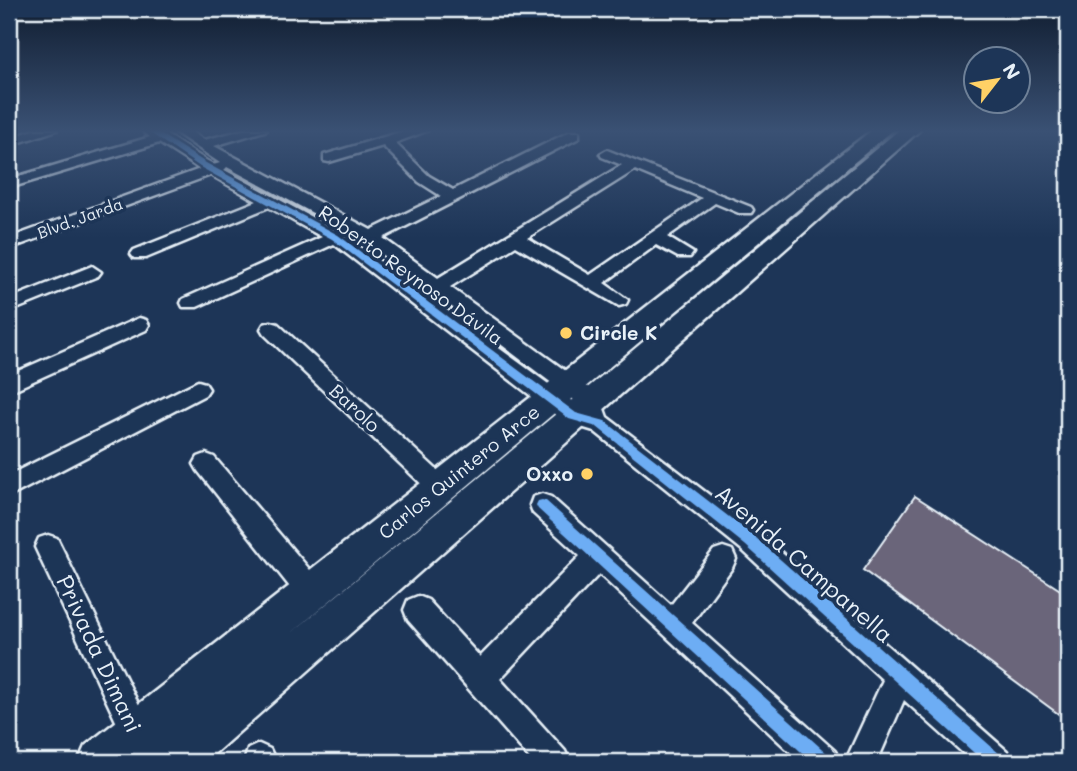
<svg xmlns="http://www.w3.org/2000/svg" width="1077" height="771" viewBox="0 0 1077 771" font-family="Mali,sans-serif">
  <rect width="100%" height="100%" fill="#1d3557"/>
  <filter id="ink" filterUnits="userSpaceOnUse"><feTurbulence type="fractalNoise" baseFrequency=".0143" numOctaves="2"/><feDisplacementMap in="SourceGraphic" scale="14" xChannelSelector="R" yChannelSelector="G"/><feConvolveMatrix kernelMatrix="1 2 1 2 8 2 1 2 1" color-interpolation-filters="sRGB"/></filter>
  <g filter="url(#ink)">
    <path fill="#6b657a" stroke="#e8f1f8" stroke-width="2" d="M915,496l153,99v126l-205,-151z"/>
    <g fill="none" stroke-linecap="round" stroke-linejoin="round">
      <defs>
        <path id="street" d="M34,130h23l-48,16v-8z
          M142,130h17l54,35 7,-2 -48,-33h17l15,10 39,-10h24l-53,16 157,84 70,-34 -22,-14 -36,-36 -54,16 -5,-1v-6l83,-25h22l-34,13 34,33 24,14 116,-58h10v6l-196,100 55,40 184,-113 -20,-8 -2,-3 7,-4 144,57 2,3 -2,3h-12l-24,-10 -48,34 26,16 -3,4h-12l-22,-12 -52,38 24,17 -2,4 -7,2 -103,-60 -66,41 149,108 8,22 152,116 248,218 5,11h-39l-69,-62 -27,62h-32l38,-82 -142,-131 -147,-118 -29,-9 -231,-178 -137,63h-14l-2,-4 2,-4 139,-62 -53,-30 -123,51h-12l-3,-4 3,-4 123,-49 -46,-26 -202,74v-11l191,-69 -41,-26 -150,45v-9l141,-42zM227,167l138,74 217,165 2,4 -243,-177 -117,-63zM635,170l67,28 -112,77 -63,-37z
          M92,266l9,6 -3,4 -89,36v-13z
          M139,318l7,2 3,5 -3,5 -137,62v-17z
          M271,322l7,2 170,156 4,7 -4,7 -8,4 -8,-4 -168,-160 -3,-5 3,-5z
          M198,381l7,2 4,6 -4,6 -196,102v-22z
          M206,454l8,3 107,126 4,9 -4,9 -10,4 -10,-4 -103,-130 -4,-7 4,-7z
          M542,494l9,3 120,108 43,-55 9,-3 9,3 4,9 -4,9 -40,55 143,128 5,11h-39l-202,-188 -99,105 65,72 5,11h-37l-125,-142 -4,-10 4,-10 10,-4 10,4 52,57 100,-101 -47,-43 -3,-8 3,-8z
          M48,535l9,3 110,224h-32l-100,-215 4,-9z
          M259,744l11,5 6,13h-32l4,-13z"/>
        <path id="secondary" d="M872,130h21l-604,505 610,-505h21l-715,632h-57l6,-15 -18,15h-58l7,-16z"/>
      </defs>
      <use href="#street" stroke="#e8f1f8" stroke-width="5"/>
      <use href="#secondary" stroke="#e8f1f8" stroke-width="5"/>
      <use href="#street" fill="#1d3557" fill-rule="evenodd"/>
      <use href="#secondary" fill="#1d3557" fill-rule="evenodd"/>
      <defs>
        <path id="cycleway" d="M146,130h8l52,33 132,72 238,178 29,8 150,116 247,219 2,6h-20l-239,-217 -148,-118 -28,-8 -237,-180 -132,-72z
          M542,500l4,1 284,255 2,6h-20l-274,-253 -2,-4 2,-4z"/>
      </defs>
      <use href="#cycleway" stroke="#1d3557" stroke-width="5"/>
      <use href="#cycleway" fill="#6dadf4" fill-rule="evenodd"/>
    </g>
  </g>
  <linearGradient id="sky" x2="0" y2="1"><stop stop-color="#101d30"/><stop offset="0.55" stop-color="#3a5174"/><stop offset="1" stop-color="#3a5174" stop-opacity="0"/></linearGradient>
  <rect width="1077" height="238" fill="url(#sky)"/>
  <g fill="#ffd166" stroke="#1d3557" stroke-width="2.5">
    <circle cx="566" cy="333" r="7"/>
    <circle cx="587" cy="474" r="7"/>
  </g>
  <g text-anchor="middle" stroke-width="7" stroke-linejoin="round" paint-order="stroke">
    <g font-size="16" fill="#e8f1f8" stroke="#1d3557">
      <text transform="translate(80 218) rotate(-20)" y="6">Blvd. Jarda</text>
    </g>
    <g font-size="19" fill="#e8f1f8" stroke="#1d3557">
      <text transform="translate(411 275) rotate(36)" y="7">Roberto Reynoso Dávila</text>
      <text transform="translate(355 408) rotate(43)" y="7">Barolo</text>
      <text transform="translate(459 472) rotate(-39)" y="7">Carlos Quintero Arce</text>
    </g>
    <g font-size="19" font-weight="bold" fill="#e8f1f8" stroke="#1d3557" text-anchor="start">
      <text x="580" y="340">Circle K</text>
      <text x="573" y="481" text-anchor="end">Oxxo</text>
    </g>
    <g font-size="23" fill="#e8f1f8" stroke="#1d3557">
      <text transform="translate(804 564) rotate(41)" y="8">Avenida Campanella</text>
      <text transform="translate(99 654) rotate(65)" y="8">Privada Dimani</text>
    </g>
  </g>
  <rect width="1077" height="771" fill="none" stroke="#1d3557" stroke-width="35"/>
  <rect x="18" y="18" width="1042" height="736" fill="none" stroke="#e8f1f8" stroke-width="2.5" filter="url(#ink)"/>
  <g transform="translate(997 80) rotate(59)"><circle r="33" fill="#1d3557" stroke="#6e8097" stroke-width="2"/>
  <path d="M0-5L12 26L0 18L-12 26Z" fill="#ffd166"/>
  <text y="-10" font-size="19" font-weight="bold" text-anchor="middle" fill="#e8f1f8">N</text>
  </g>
</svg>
